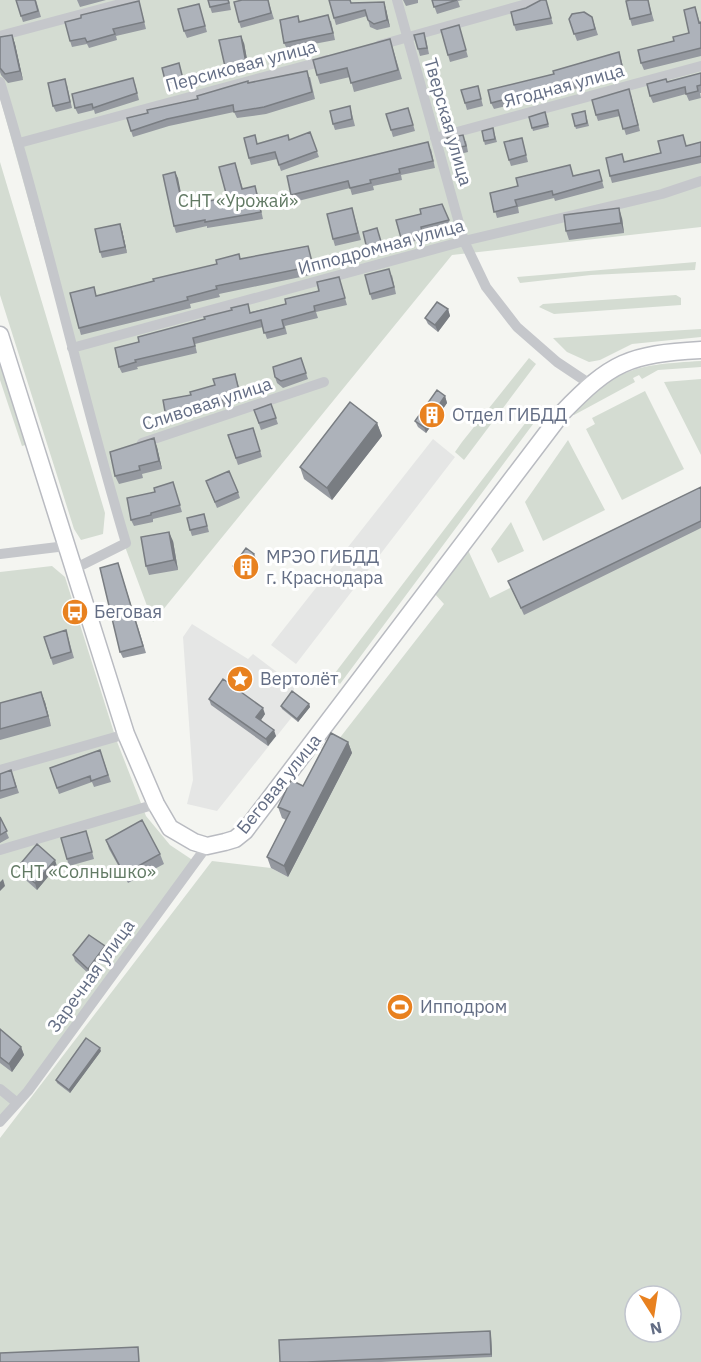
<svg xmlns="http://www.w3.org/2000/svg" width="701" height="1362" viewBox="0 0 701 1362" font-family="'IBM Plex Sans',sans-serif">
  <rect width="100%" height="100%" fill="#f4f5f1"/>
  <path fill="#e5e6e5" d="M433,439l22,18 -159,207 -25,-19z
    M192,624l56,35 5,-5 41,31v10l-12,14 10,8 -75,94 -30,-7 6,-24 -10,-143z"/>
  <path fill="#d4dcd2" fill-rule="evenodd" d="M0,0h701v227l-249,28 -299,367 -29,-78 -124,-446z
    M0,162l105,351 -2,21 -22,6 -7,-11 -74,-234z
    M696,262l-1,8 -104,5 -71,8 -3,-6z
    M676,295l5,3v7l-127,9 -15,-7 4,-3z
    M701,329v8l-69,7 -32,16 -11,2 -22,-10 -14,-14z
    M0,356l29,88 -7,2 -22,-66z
    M529,358l7,6 -72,96 -9,-8 7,-10z
    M701,361v6l-43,3 -16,9 -3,-4 -6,3 2,4 -61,33 -3,-3c49,-45 65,-47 130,-51z
    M701,379v76l-37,-73z
    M645,391l39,78 -62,31 -36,-71 9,-5 -3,-6z
    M536,409l6,3 -202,272 -8,-7z
    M568,440l37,70 -62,31 -18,-39z
    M511,522l13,29 -26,12 -7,-14z
    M701,528v834h-701v-224l212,-277 59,7 17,9 64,-124 -17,-9 109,-140 -10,-11 34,-43 22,48 20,-10zM635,1296h36v36h-36z
    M52,566l13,11 51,162 30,77 24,29 24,16 -166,224 -28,34v-547z"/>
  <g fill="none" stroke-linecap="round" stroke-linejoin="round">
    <defs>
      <path id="secondary" d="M0,335l126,399 30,70 14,24 24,14 13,4 18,-4 10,-3 10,-8 317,-418c49,-51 67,-59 139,-63"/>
    </defs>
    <use href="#secondary" stroke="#b9bbc1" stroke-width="19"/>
    <path stroke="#c5c7cb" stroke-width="10" d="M397,0l67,241 22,46 31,40 40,35 33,22
      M0,36l135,-36
      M380,45l161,-45
      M0,82c47,152 80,308 126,461l-52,26
      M435,138l266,-72
      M19,143l308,-83
      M72,348l392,-107 198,-47 39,-13
      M142,443l182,-61
      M0,554l66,-8
      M0,770l126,-36
      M0,850l156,-46
      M0,1089l16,13
      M0,1122l28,-31 179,-245"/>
    <use href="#secondary" stroke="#fff" stroke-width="16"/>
  </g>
  <path fill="#9599a0" d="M36,0l5,17 -18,5 -2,-6z
    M77,0h29l-26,7z
    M229,0l2,10 -19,3 -2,-6z
    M242,0h26l6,19 -33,9 -2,-6z
    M403,0h15v3l-12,3z
    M432,0h31l-5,1 2,6 -23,7z
    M546,0l7,24 -37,7 -2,-6 12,-17z
    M648,0l6,21 -22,5 -2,-7z
    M139,1l7,28 -30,7 1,4 -28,8 -2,-4 -15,3 -2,-6 11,-23z
    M352,3l34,6 4,18 -13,3 -7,-3 -3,-11 -31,9 -2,-7z
    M199,4l8,28 -20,6 -3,-7z
    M695,7l5,16 1,-1v34l-57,14 -3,-7 33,-22 15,-8z
    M298,16l2,6 31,-1 4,19 -48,9 -3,-6z
    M592,17l6,18 -21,6 -8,-22z
    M459,25l9,32 -18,5 -2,-7z
    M12,35l3,9 8,36 -15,3 -7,-8 -1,-3v-35z
    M390,39l12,40 -48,13 -4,-15 -30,7 -3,-9z
    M426,39l3,15 -9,2 -2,-7z
    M244,43l5,27 -2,3 -19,5 -2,-7z
    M619,52l7,25 -73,17 1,3 -22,7 -1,-4 -37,9 -3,-6 63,-29z
    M179,63l6,23 -16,4 -3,-6z
    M701,73v20h-1l1,5 -12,3 -3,-7 -33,9 -3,-7 17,-14z
    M310,77l5,22 -49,15 -29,4 -3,-6 -65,14 -36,11 -2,-6 67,-32 51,-16z
    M135,84l4,16 -44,14 -1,-4 -16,4 -3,-6z
    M67,85l5,23 -16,4 -3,-6z
    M478,86l5,20 -16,4 -2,-7z
    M631,95l9,36 -14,4 -6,-19 -22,5 -2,-6z
    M350,106l5,20 -20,4 -2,-6z
    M585,111l4,15 -13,3 -1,-3z
    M545,112l4,15 -16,4 -4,-14z
    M410,114l5,17 -22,6 -2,-7z
    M310,132l9,25 -38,14 -4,-12 -26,6 -2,-7 9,-14 32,-4z
    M494,132l3,10 -12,3 -1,-4z
    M522,138l6,24 -17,4 -2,-6z
    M466,141l2,11 -16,4 -3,-7z
    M701,142v21l-89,20 -2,-7 15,-14z
    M431,149l4,19 -34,7 1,5 -29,6 1,4 -22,5 -2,-7 -56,14 -3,-7z
    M237,170l6,19 14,3 6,27 -56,9v-2l-31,7 -2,-7 1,-54 9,34 43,-9z
    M574,176l27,1 3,11 -49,13 -1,-3 -36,9 1,6 -22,5 -7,-25z
    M442,204l9,22 -28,7 1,6 -21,5 -2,-6 20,-24z
    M352,208l9,32 -26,6 -2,-7z
    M622,218l2,15 -55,7 -3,-9z
    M377,228l7,24 -14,4 -3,-7z
    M122,230l5,23 -25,5 -2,-6z
    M308,246l7,28 -96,20 1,3 -30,7 1,4 -110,27 -2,-7 18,-32 144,-37z
    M392,275l4,19 -24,6 -2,-6z
    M339,277l8,28 -31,7 2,6 -33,8 2,8 -20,5 -4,-12 -68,17 2,9 -60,14 1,2 -16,4 -3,-6 132,-55 35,-8 33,-13z
    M448,309l2,7 -12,16 -10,-8 -3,-6z
    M301,358l7,21 -25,9 -6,-5 -2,-6z
    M235,374l8,27 -75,23 -2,-7 25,-22 24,-10z
    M445,396l2,7 -21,30 -8,-6 -3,-6z
    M271,404l7,20 -17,6 -7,-20z
    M377,423l5,13 -50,64 -28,-21 -4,-12z
    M253,428l9,29 -24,8 -10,-30z
    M157,447l5,22 -20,5 1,4 -24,6 -4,-8z
    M206,481l32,11 2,6 -23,10z
    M173,482l9,30 -29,7v3l-19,4 -3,-6 24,-28z
    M701,487v41l-177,87 -16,-34z
    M204,514l5,18 -17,4 -2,-6z
    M173,541l5,29 -29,5 -3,-9z
    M257,561l-14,18 -8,-7 -2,-6z
    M118,563l28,90 -23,5 -3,-6z
    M66,630l8,28 -21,7 -9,-28z
    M209,699l56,15 -4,6 15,16 -8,10 -57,-41z
    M45,702l6,24 -51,14v-37z
    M309,704l1,3 -12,15 -16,-13 -1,-3z
    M348,742l4,11 -64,124 -17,-9 -4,-11 19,-37 -4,-2 -4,-11 25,-21z
    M100,750l11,32 -17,5 -2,-5 -33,12 -9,-26z
    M11,770l8,23 -19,6v-25z
    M0,817l9,21 -9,5z
    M88,837l6,22 -25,7 -2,-7z
    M106,840l54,14 4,10 -36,19 -19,-34z
    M57,866l-20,24 -18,-16 -2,-6z
    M107,952l-17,23 -15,-14 -2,-6z
    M0,1029l21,18 3,8 -12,17 -12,-9z
    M101,1051l-31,42 -13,-10 -1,-3z
    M490,1331l1,3 1,23 -111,5h-101z"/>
  <path fill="#797d82" d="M384,2l2,7 4,18 -3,-7z
    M12,35l3,9 8,36 -3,-9z
    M241,36l3,7 5,27 -2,3 -2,-7z
    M175,172l3,6 7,35 -2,-6z
    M619,208l3,10 2,15 -3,-10z
    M120,224l2,6 5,23 -2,-6z
    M448,309l2,7 -12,16 -3,-7z
    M445,396l2,7 -21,30 -2,-6z
    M377,423l5,13 -50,64 -5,-12z
    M154,438l3,9 5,22 -3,-8z
    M169,532l4,9 5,29 -4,-10z
    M254,554l3,7 -14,18 -2,-7z
    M41,692l4,10 6,24 -3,-10z
    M309,704l1,3 -12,15 -1,-3z
    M263,708l2,6 -6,9 -3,-6z
    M274,730l2,6 -8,10 -2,-7z
    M348,742l4,11 -64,124 -4,-11z
    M55,860l2,6 -20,24 -2,-7z
    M3,879l2,7 -5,5v-9z
    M105,946l2,6 -17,23 -2,-6z
    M21,1047l3,8 -12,17 -3,-8z
    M100,1048l1,3 -31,42 -1,-3z
    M490,1331l1,3 1,23 -1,-3z"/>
  <path fill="#adb2ba" stroke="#797d82" stroke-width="1.5" d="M16,0h19l3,11 -17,5z
    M208,0h20l1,3 -19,4z
    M242,0h26l3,13 -32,9 -5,-20z
    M329,0h21l1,3 33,-1 3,18 -13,4 -6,-4 -3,-10 -31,8z
    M432,0h25l-23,7z
    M541,0h5l5,18 -37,7 -3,-13 15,-4z
    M630,0h18l3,14 -21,5 -4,-18z
    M139,1l5,21 -31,7 2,5 -28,8 -2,-4 -15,3 -5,-19 16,-4v-3z
    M199,4l6,22 -21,5 -6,-22z
    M695,7l4,16 2,-1v26l-60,15 -3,-13 36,-9 -1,-4 16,-4 -5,-23z
    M584,12l8,5 3,12 -21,5 -5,-15 3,-5z
    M328,15l5,18 -49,10 -4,-23 18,-4 1,6z
    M459,25l7,25 -18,5 -7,-25z
    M424,33l3,15 -9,1 -4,-14z
    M12,35l8,36 -15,3 -5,-6v-31z
    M241,36l5,27 -1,3 -19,5 -7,-31z
    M390,39l8,31 -47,13 -4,-15 -30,7 -4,-15z
    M619,52l4,19 -73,16 1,4 -21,6 -1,-4 -38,10 -3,-13 66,-16 -1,-3z
    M179,63l4,16 -17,5 -4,-16z
    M307,71l5,21 -48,15 -30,5 -1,-7 -66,14 -36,12 -4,-13 21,-5 -1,-3 51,-11 -1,-3 51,-15v2z
    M701,73v12l-4,1 1,5 -12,3 -1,-7 -35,9 -3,-12 19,-5 1,3z
    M133,78l4,15 -44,15 -1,-4 -17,4 -3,-14z
    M65,79l5,23 -17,4 -5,-23z
    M478,86l3,13 -16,4 -4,-13z
    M629,89l9,36 -15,4 -5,-19 -22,5 -4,-15z
    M350,106l2,13 -19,5 -3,-13z
    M408,108l5,17 -22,5 -5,-16z
    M585,111l2,12 -12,3 -3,-12z
    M545,112l3,12 -16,4 -3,-11z
    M493,128l2,11 -11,2 -2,-10z
    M310,132l7,19 -38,14 -4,-13 -26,6 -5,-20 11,-3 2,9 31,-9 1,5z
    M463,135l3,11 -17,3 -2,-11z
    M683,135l3,11 15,-4v14l-91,20 -4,-18 16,-4 2,8 37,-9 -3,-12z
    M522,138l4,17 -17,5 -5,-18z
    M428,142l5,19 -34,8 1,4 -30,7 1,3 -21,5 -2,-7 -57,14 -4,-19z
    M235,163l7,26 13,-3 6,26 -56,10v-2l-31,6 -11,-51 12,-3 8,35 44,-10 -8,-30z
    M570,165l3,11 26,-6 3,11 -49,14 -1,-4 -37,9 2,6 -23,6 -4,-19 28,-7 -2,-8z
    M442,204l7,16 -28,7 1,5 -21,6 -5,-18 25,-6 -1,-5z
    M352,208l6,25 -25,6 -6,-25z
    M619,208l2,15 -55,8 -2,-16z
    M120,224l5,23 -25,5 -5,-23z
    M377,228l5,17 -15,4 -4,-17z
    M308,246l5,20 -97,20 1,3 -30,8 1,3 -109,28 -9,-35 24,-6 2,9 58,-15 -1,-2 64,-15 -1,-4 23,-6 1,5z
    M389,269l5,18 -24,7 -5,-19z
    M339,277l6,21 -31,8 1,5 -33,9 2,8 -20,5 -3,-13 -68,18 2,8 -60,14 1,2 -17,5 -4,-19 24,-6 -1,-5 67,-18 -1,-2 28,-7 -1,-2 17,-4 2,9 36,-9 -1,-5 34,-8 -2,-9z
    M437,302l11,7 -13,16 -10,-7z
    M301,358l5,15 -25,8 -6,-4 -2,-10z
    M235,374l5,21 -74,22 -3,-17 28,-5 -1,-3 25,-7 -2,-6z
    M437,390l8,6 -21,31 -9,-6z
    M350,402l27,21 -50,65 -27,-21z
    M271,404l5,14 -17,5 -5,-13z
    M253,428l7,23 -24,7 -8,-23z
    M154,438l5,23 -20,5 1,4 -25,6 -5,-24z
    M229,471l9,21 -23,10 -9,-21z
    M173,482l7,23 -29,8v2l-20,5 -4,-22 28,-6 -1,-4z
    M701,487v34l-180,87 -13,-27z
    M204,514l3,12 -17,4 -3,-12z
    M169,532l5,28 -28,6 -5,-29z
    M246,548l8,6 -13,18 -8,-6z
    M118,563l25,83 -23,6 -20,-84z
    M66,630l5,22 -20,6 -7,-21z
    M223,679l40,29 -7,9 18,13 -8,9 -57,-40z
    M292,691l17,13 -12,15 -16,-13z
    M41,692l7,24 -48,13v-26z
    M331,733l17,9 -64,124 -17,-9 23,-45 -12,-5 13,-27 12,6z
    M100,750l8,25 -17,6 -1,-5 -33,12 -7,-20z
    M11,770l5,17 -16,4v-17z
    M0,817l7,14 -7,4z
    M142,820l18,34 -36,20 -18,-34z
    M86,831l6,21 -25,7 -6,-21z
    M37,844l18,16 -20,23 -18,-15z
    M89,935l16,11 -17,23 -15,-14z
    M0,1029l21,18 -12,17 -9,-7z
    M86,1038l14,10 -31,42 -13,-10z
    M490,1331l1,23 -184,8h-27l-1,-22z
    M138,1347l1,15h-139v-9z"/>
  <defs>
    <symbol id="building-disc" viewBox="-11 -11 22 22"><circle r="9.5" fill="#e8811f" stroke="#fff"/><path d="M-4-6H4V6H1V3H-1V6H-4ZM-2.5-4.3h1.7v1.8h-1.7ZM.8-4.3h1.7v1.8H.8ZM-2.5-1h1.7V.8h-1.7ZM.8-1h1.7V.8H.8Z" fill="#fff"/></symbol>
    <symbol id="bus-disc" viewBox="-11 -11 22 22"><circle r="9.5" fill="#e8811f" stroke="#fff"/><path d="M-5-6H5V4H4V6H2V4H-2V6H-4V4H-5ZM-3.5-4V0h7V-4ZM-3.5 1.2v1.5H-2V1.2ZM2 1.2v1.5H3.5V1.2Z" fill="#fff"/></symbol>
    <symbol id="sight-disc" viewBox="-11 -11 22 22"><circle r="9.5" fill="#e8811f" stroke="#fff"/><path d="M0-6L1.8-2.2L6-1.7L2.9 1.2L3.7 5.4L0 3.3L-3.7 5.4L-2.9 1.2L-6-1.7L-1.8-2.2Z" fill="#fff"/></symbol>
    <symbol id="stadium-disc" viewBox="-11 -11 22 22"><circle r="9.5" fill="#e8811f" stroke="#fff"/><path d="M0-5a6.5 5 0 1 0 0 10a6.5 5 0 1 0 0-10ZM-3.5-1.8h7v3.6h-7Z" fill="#fff"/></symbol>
  </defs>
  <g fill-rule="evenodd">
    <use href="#building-disc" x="417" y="400" width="30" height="30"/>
    <use href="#building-disc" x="231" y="552" width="30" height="30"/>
    <use href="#bus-disc" x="60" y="597" width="30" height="30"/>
    <use href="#sight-disc" x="225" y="664" width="30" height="30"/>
    <use href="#stadium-disc" x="385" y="992" width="30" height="30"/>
  </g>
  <g text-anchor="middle" stroke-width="6" stroke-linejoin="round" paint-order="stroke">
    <g font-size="18" fill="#636d84" stroke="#fff">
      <text transform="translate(241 66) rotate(-15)" y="6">Персиковая улица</text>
      <text transform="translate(564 86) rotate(-15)" y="6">Ягодная улица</text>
      <text transform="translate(448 122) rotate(74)" y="6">Тверская улица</text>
      <text transform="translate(381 247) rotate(-15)" y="6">Ипподромная улица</text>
      <text transform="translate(207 404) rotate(-18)" y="6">Сливовая улица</text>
      <text transform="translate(279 784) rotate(-51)" y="6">Беговая улица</text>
      <text transform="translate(91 976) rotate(-54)" y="6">Заречная улица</text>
    </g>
    <g font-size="18" fill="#627a64" stroke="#fff">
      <text x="238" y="207">СНТ «Урожай»</text>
      <text x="83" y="878">СНТ «Солнышко»</text>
    </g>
    <g font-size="18" fill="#636d84" stroke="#fff" text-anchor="start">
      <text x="452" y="421">Отдел ГИБДД</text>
      <text x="266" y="563">МРЭО ГИБДД<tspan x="266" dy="21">г. Краснодара</tspan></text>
      <text x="94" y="618">Беговая</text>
      <text x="260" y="685">Вертолёт</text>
      <text x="420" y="1013">Ипподром</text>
    </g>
  </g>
  <g transform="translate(653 1314) rotate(168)"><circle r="28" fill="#ffffff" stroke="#c1c5ce" stroke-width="1.5"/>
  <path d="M0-4.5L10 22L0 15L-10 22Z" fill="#e8811f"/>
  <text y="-9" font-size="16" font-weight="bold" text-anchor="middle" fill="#636d84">N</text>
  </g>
</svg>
